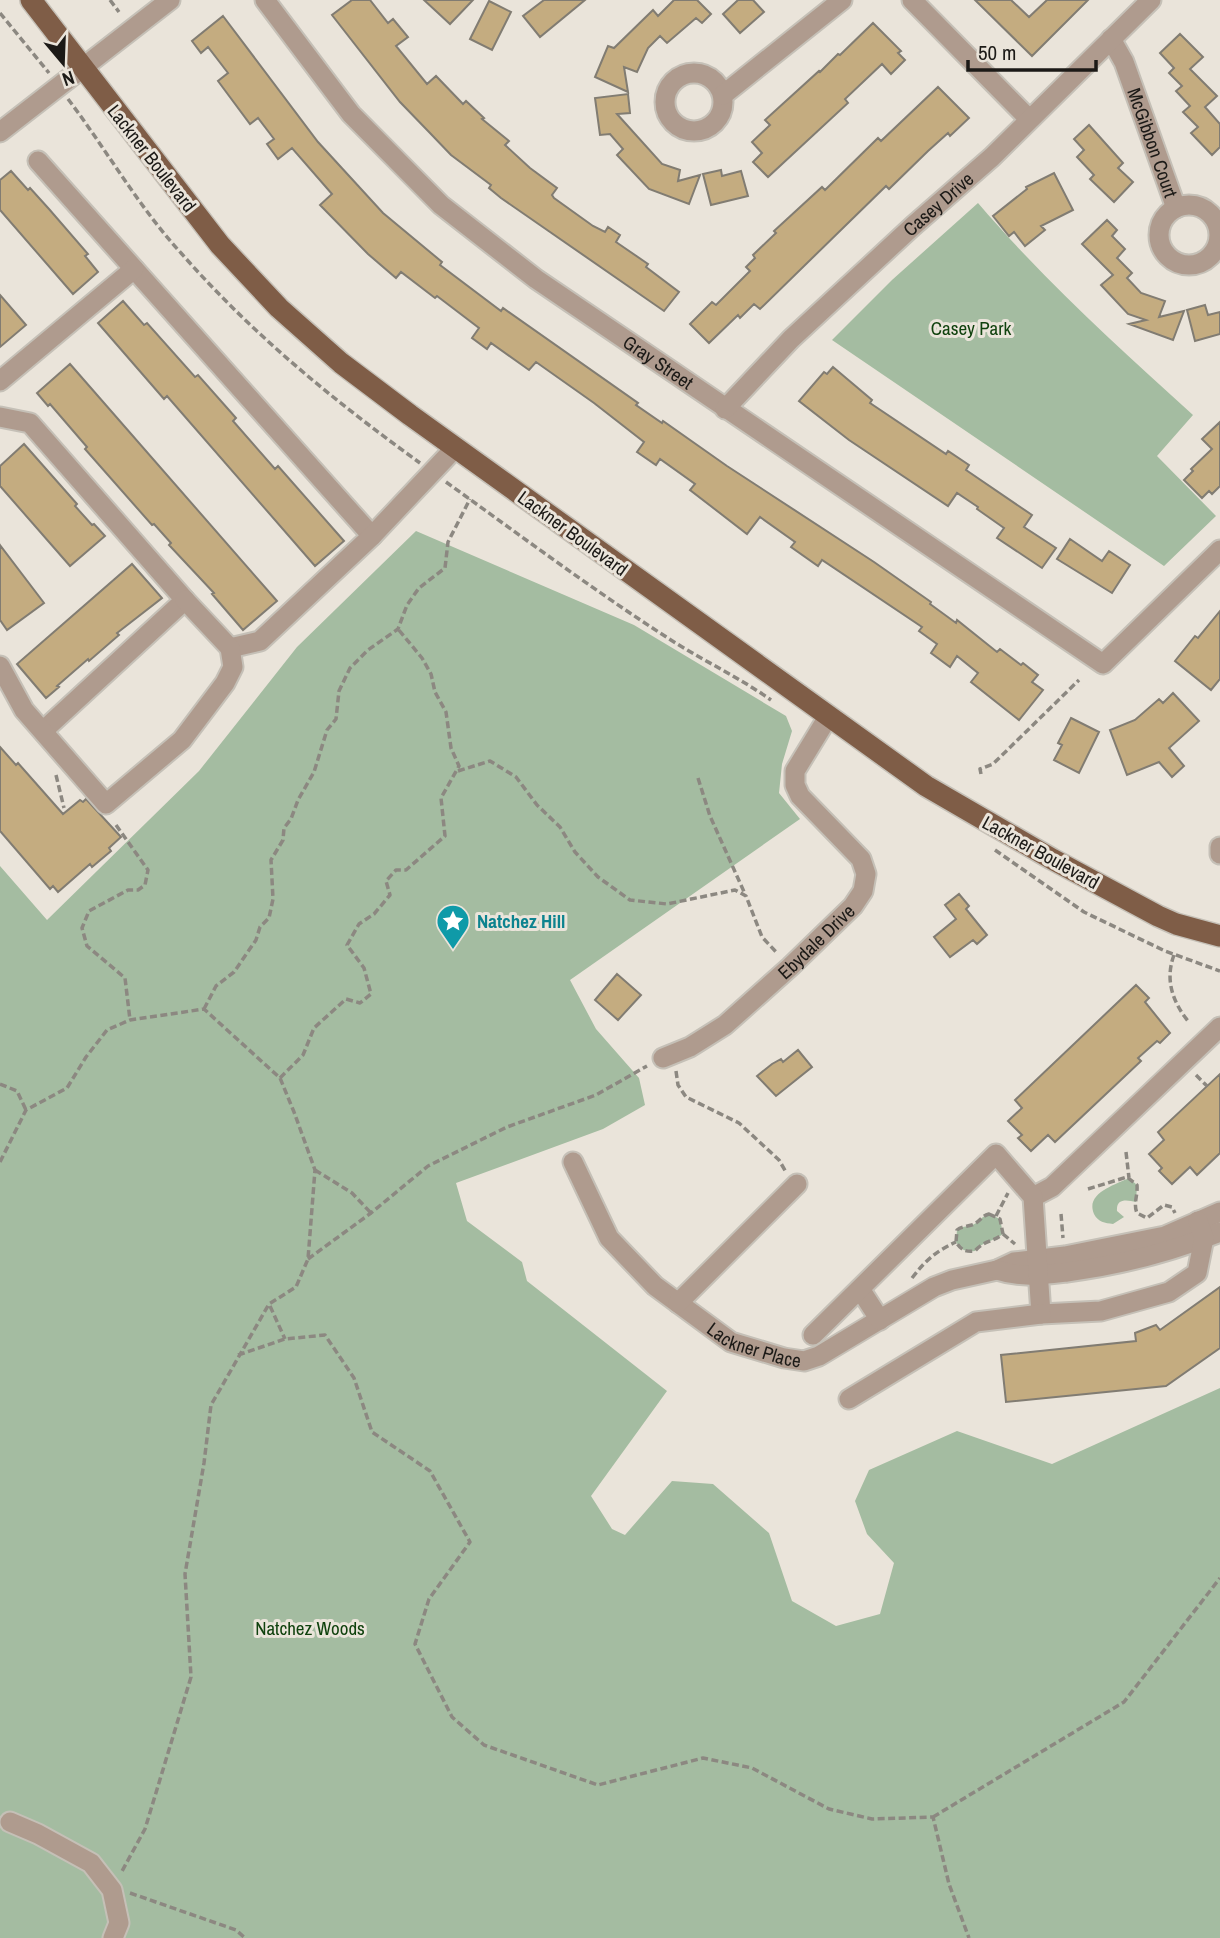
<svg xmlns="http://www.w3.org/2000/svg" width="1220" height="1938" viewBox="0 0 1220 1938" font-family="'Archivo Narrow',sans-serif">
  <rect width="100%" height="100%" fill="#eae4da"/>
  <path fill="#a4bca1" d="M978,203c67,78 139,143 215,212l-36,41 59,60 -52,50 -332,-226 60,-60z
    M416,531l218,94 152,91 6,15 -10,33 -3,29 21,26 -230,161 26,49 43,49 6,27 -42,24 -147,54 11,38 55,41 5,19 140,110 -76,105 21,33 13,6 47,-54 41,3 56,49 23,68 44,25 44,-12 14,-51 -27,-29 -12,-33 14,-31 88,-39 95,33 168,-76v550h-1220v-1072l47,54 152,-149 98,-124z
    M1129,1178l8,7 -1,17c-9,-2 -20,-4 -19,9l7,6 -11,7c-8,-1 -15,-2 -19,-10 -9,-21 21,-29 35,-36z
    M989,1214l11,5 3,15c-10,8 -20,7 -28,17 -10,1 -14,-1 -19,-9l1,-12c6,-5 14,-3 19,-7 6,-4 6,-7 13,-9z"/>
  <path fill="#c4ac80" stroke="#817c72" stroke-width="2" d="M352,0h18l18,23 5,-4 15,18 -12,9 31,38 9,-8 27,28 3,-3 18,17 -2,1 27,22 -4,4 25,23 27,20 -5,7 2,3 39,28 12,6 3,-5 12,8 -4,7 32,22 -2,3 33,25 -15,19 -163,-113 -12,-10 2,-3 -40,-30 -22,-23 -29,-30 -68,-87z
    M424,0h49l-23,24z
    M544,0h41l-45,37 -17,-21z
    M674,0h23l14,14 -9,9 -6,-5 -29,25 -7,-7 -12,12 -11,24 -13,-5 4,25 -33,-15 13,-31 6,2 39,-38 5,6z
    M738,0h15l11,12 -24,21 -17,-19z
    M975,0h36l18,17 18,-17h41l-56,56z
    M489,1l22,11 -19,38 -22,-11z
    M223,16l95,126 65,71 59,49 -2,3 61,46 2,-3 135,95 -2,2 26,18 1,-2 64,45 147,96 57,40 -1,2 26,19 1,-3 40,32 3,-3 21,16 2,-2 15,12 -6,7 11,8 -24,30 -48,-38 7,-9 -21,-17 -7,11 -19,-14 6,-9 -18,-13 3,-4 -100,-67 -4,6 -27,-19 4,-5 -35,-25 -13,17 -57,-44 5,-6 -35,-25 -4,6 -19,-13 7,-10 -50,-39 -58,-41 -7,8 -38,-27 -4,6 -15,-11 7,-10 -42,-32 -2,2 -34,-26 -5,6 -28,-24 -48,-49 12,-11 -40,-46 -14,11 -11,-15 7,-5 -16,-21 -8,6 -32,-43 10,-8 -20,-26 -7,6 -9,-12z
    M873,23l28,28 -3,2 7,7 -14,14 -9,-10 -37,35 3,4 -80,74 -15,-15 9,-9 -10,-11 18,-17 -5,-5 54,-49 1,1 18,-18 2,1z
    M1180,34l23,23 -13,12 27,27 -12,11 15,17v23l-8,8 -21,-22 7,-6 -15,-15 7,-6 -14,-15 6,-5 -13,-13 5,-5 -14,-15z
    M938,87l31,31 -19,18 -2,-3 -20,18 -39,38 -3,-3 -126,123 -6,-5 -14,14 -2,-3 -29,28 -19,-19 22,-22 4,3 34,-34 -4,-4 9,-9 -2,-3 23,-22 -2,-2 48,-44 3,3 53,-52 3,3z
    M628,94l2,19 -13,1 45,50 18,6 -2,11 22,-6 -11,29 -40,-15 -32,-34 6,-6 -13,-15 -10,1 -5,-37z
    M1089,125l34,38 -5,5 15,14 -19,20 -24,-23 4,-4 -17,-18 7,-7 -10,-11z
    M721,170l1,6 19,-5 7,25 -37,9 -8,-31z
    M11,171l17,19 2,-2 19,21 39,45 -3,2 13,16 -25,22 -73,-84v-30z
    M1054,173l19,37 -32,16 4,4 -20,16 -11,-14 -5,4 -16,-20 34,-27 -1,-2z
    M1107,220l10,10 -5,6 13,13 -8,9 15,15 -5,5 14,15 24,8 -6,16 25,-6 -11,29 -44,-16 17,-4 -18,-6 -27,-29 12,-10 -31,-31z
    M0,295l26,30 -26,22z
    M123,301l21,24 3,-2 48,54 3,-2 38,43 -3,3 42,48 3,-3 66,75 -29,25 -148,-170 -3,3 -66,-76z
    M1205,305l3,10 12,-3v22l-25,7 -8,-31z
    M70,364l207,237 -34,29 -31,-36 2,-1 -45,-48 2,-2 -17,-19 -2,1 -67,-76 2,-2 -37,-43 -2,2 -11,-13z
    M833,367l39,33 -2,3 76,51 2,-3 21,14 -3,5 66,45 -8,12 32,21 -14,20 -45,-30 7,-10 -27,-19 1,-2 -21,-14 -9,13 -99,-66 -50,-39 25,-29 3,2z
    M1220,422v64l-8,8 -3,-3 -7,7 -18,-18 9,-9 -2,-2 21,-20 -10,-10z
    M24,444l53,60 -2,2 17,19 2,-1 11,12 -35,30 -70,-80v-20z
    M1070,539l32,22 7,-10 21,14 -18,28 -55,-34z
    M0,545l44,58 -37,27 -7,-10z
    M132,564l30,34 -45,35 2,2 -30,26 -1,-2 -31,27 2,1 -13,11 -29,-34z
    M1220,611v68l-9,11 -36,-29 20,-25 3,2z
    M1173,693l26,28 -30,27 15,18 -12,11 -13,-15 -32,13 -17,-45 25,-10 24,-21 4,4z
    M1071,718l28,14 -20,41 -25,-13 8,-15 -4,-2z
    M0,747l16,18 2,-2 45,51 17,-14 3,2 3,-3 35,38 -12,11 2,3 -19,16 -2,-3 -32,28 -5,-6 -3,3 -50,-58z
    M959,894l10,12 -3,3 21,26 -10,9 -4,-4 -23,17 -16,-20 22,-18 -11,-14z
    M617,974l24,21 -23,25 -23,-20z
    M1136,985l13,13 -4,4 25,31 -10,10 -3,-2 -19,17 3,3 -86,81 -7,-7 -17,16 -13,-13 4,-3 -14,-14 14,-13 -7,-8z
    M798,1050l14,17 -36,29 -19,-20 15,-12 9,-5 2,3z
    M1220,1074v79l-23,22 -7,-8 -18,17 -13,-13 3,-3 -13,-14 15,-14 -6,-8z
    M1220,1287v61l-54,38 -160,16 -5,-47 135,-14 -1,-8 21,-8 4,5z"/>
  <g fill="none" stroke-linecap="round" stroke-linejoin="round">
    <defs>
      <g id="minor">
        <path id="s1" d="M265,0l86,114 90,91 95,74 567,385 117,-114"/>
        <path d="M912,0l117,119"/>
        <path id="s2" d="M1111,39l13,23 52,146"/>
        <circle cx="694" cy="102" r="29"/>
        <path d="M723,95l119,-95"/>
        <path d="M0,132l170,-132"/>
        <path d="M38,161l334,375"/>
        <circle cx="1189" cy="235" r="30"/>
        <path d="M0,381l134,-112"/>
        <path id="s3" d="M725,409l66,-70 122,-113 79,-69 159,-157"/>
        <path d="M0,417l30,6 155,177 -141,130"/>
        <path d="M230,648l30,-7 112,-105 83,-88"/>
        <path d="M0,666l24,44 82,94 76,-64 43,-57 8,-16 -3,-19 -45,-48"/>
        <path d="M1220,847v7"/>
        <path id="s4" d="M663,1058l27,-11 35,-22 65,-58 63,-61 10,-15 3,-17 -5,-15 -61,-63 -5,-11v-14l33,-54"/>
        <path id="s5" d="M573,1162l36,76 46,48 76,56 53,16 20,3 15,-5 115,-69 18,-7 45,-10 17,-8 51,-6 100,-20 55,-24"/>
        <path d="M1033,1197l19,-10 168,-160"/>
        <path d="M997,1270c24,8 45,5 70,2 53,-7 104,-20 153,-40"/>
        <path d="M860,1289l20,31"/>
        <path d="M678,1303l119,-119"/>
        <path d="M813,1335l183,-181 37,43 8,117 60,-3 68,-19 28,-19 7,-35 -6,-17"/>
        <path d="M849,1399l127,-77 65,-8"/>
        <path d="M10,1822l28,12 53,29 21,27 7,33 -6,15"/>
      </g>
      <path id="major" d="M31,0l189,245 59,63 62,55 69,52 516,371 126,73 106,57 18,8 44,12"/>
    </defs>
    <use href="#minor" stroke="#c5c0b7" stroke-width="23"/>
    <use href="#major" stroke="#c5c0b7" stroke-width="24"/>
    <path stroke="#8c8881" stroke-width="3.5" stroke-dasharray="7 3.5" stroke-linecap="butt" d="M110,0l9,12
      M0,13l49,60
      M68,99c38,50 70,107 113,154 71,81 152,147 239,210
      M446,482c75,54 150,110 228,160 32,20 66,36 97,58
      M458,771l32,-10 26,16 21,28 23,22 15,25 23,25 32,23 37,4 68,-14 11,6 16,41 16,17
      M981,774l-1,-5 13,-5 86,-84
      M56,775l8,33
      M698,778l12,38 35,78
      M116,825l32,45 -3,15 -7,5h-10l-39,21 -7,17 5,18 38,32 5,42
      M995,850l89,62 81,39 55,20
      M1174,955c-9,24 -2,46 14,66
      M204,1009l12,-23 18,-14 22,-32 4,-13 9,-9 4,-19 -2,-39 12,-20 1,-12 7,-9 7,-19 16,-28 13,-42 9,-11 3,-28 11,-23 18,-18 30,-21 9,-24 12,-17 26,-20 3,-26 22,-43
      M676,1071l2,14 8,12 53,26 40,37 7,12
      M1196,1075l11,11
      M280,1078l23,-23 11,-27 32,-29 14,4 11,-9 -7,-26 -17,-23 12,-21 15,-10 16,-19 -4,-14 10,-11h10l39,-34 -4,-38 18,-32 -8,-18 -5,-36 -11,-20 -4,-18 -9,-16 -24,-29
      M0,1084l17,7 9,19
      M1126,1152l3,26
      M0,1162l26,-52 41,-22 19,-31 21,-27 23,-10 74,-11 76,69 14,34 21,58 -7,89 -12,28 -27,17 -58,101 -7,58 -19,111 6,103 -46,152 -24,44
      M315,1170l37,23 19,20
      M1088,1189l39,-12 10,8c1,10 -4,19 0,28l10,5 17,-13 8,2 3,6
      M989,1214l11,5 3,15c-10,8 -20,7 -28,17 -10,1 -14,-1 -19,-9l1,-12c6,-5 14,-3 19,-7 6,-4 6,-7 13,-9z
      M1061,1214l2,24
      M996,1216l12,-23
      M1003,1234l12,10
      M308,1259l63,-46 57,-47 79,-39 89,-32 51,-29
      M912,1278c13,-17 24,-27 44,-36
      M270,1306l15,33
      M238,1355l47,-16 40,-4 29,43 18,54 58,39 40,71 -41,57 -14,45 37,73 32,28 114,40 105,-27 49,10 77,41 43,10 61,-2 16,67 20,54
      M933,1817l191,-115 96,-124
      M130,1893l106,37 9,8"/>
    <use href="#minor" stroke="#af9b8e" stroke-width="19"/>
    <use href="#major" stroke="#7f5d47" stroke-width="21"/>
  </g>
  <defs>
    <symbol id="sight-pin" viewBox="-11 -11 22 30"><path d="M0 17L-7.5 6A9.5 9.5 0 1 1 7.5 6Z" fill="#0f9aa8" stroke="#eae4da"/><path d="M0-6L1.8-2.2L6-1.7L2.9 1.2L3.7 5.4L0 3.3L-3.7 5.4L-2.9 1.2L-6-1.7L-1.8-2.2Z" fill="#fff"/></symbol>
  </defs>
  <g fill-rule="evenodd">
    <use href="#sight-pin" x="434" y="902" width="38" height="52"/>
  </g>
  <g text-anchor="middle" stroke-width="6" stroke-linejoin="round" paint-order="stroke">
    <g font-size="19" fill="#1c1a17" stroke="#eae4da">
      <text dy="7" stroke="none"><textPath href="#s2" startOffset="112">McGibbon Court</textPath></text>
      <text transform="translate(152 158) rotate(52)" y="7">Lackner Boulevard</text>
      <text dy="7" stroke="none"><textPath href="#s3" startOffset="296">Casey Drive</textPath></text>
      <text dy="7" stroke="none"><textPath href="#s1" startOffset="539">Gray Street</textPath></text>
      <text transform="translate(573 533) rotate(36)" y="7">Lackner Boulevard</text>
      <text transform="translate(1041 852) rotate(29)" y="7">Lackner Boulevard</text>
      <text dy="7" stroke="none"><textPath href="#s4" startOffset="194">Ebydale Drive</textPath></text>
      <text dy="7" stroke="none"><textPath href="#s5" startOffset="268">Lackner Place</textPath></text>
    </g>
    <g font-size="19" fill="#10420e" stroke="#eae4da">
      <text x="971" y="335">Casey Park</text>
      <text x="310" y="1635">Natchez Woods</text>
    </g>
    <g font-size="19" font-weight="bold" fill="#0d838f" stroke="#eae4da" text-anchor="start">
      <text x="477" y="928">Natchez Hill</text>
    </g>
  </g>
  <g transform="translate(63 63) rotate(161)" stroke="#eae4da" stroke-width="5" paint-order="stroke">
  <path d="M0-5L12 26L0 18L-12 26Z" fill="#1c1a17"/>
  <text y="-10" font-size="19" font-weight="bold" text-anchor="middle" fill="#1c1a17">N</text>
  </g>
  <path d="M968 60v10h128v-10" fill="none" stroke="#1c1a17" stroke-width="3.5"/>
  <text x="978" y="60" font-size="21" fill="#1c1a17" stroke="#eae4da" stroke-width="5" paint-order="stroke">50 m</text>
</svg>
